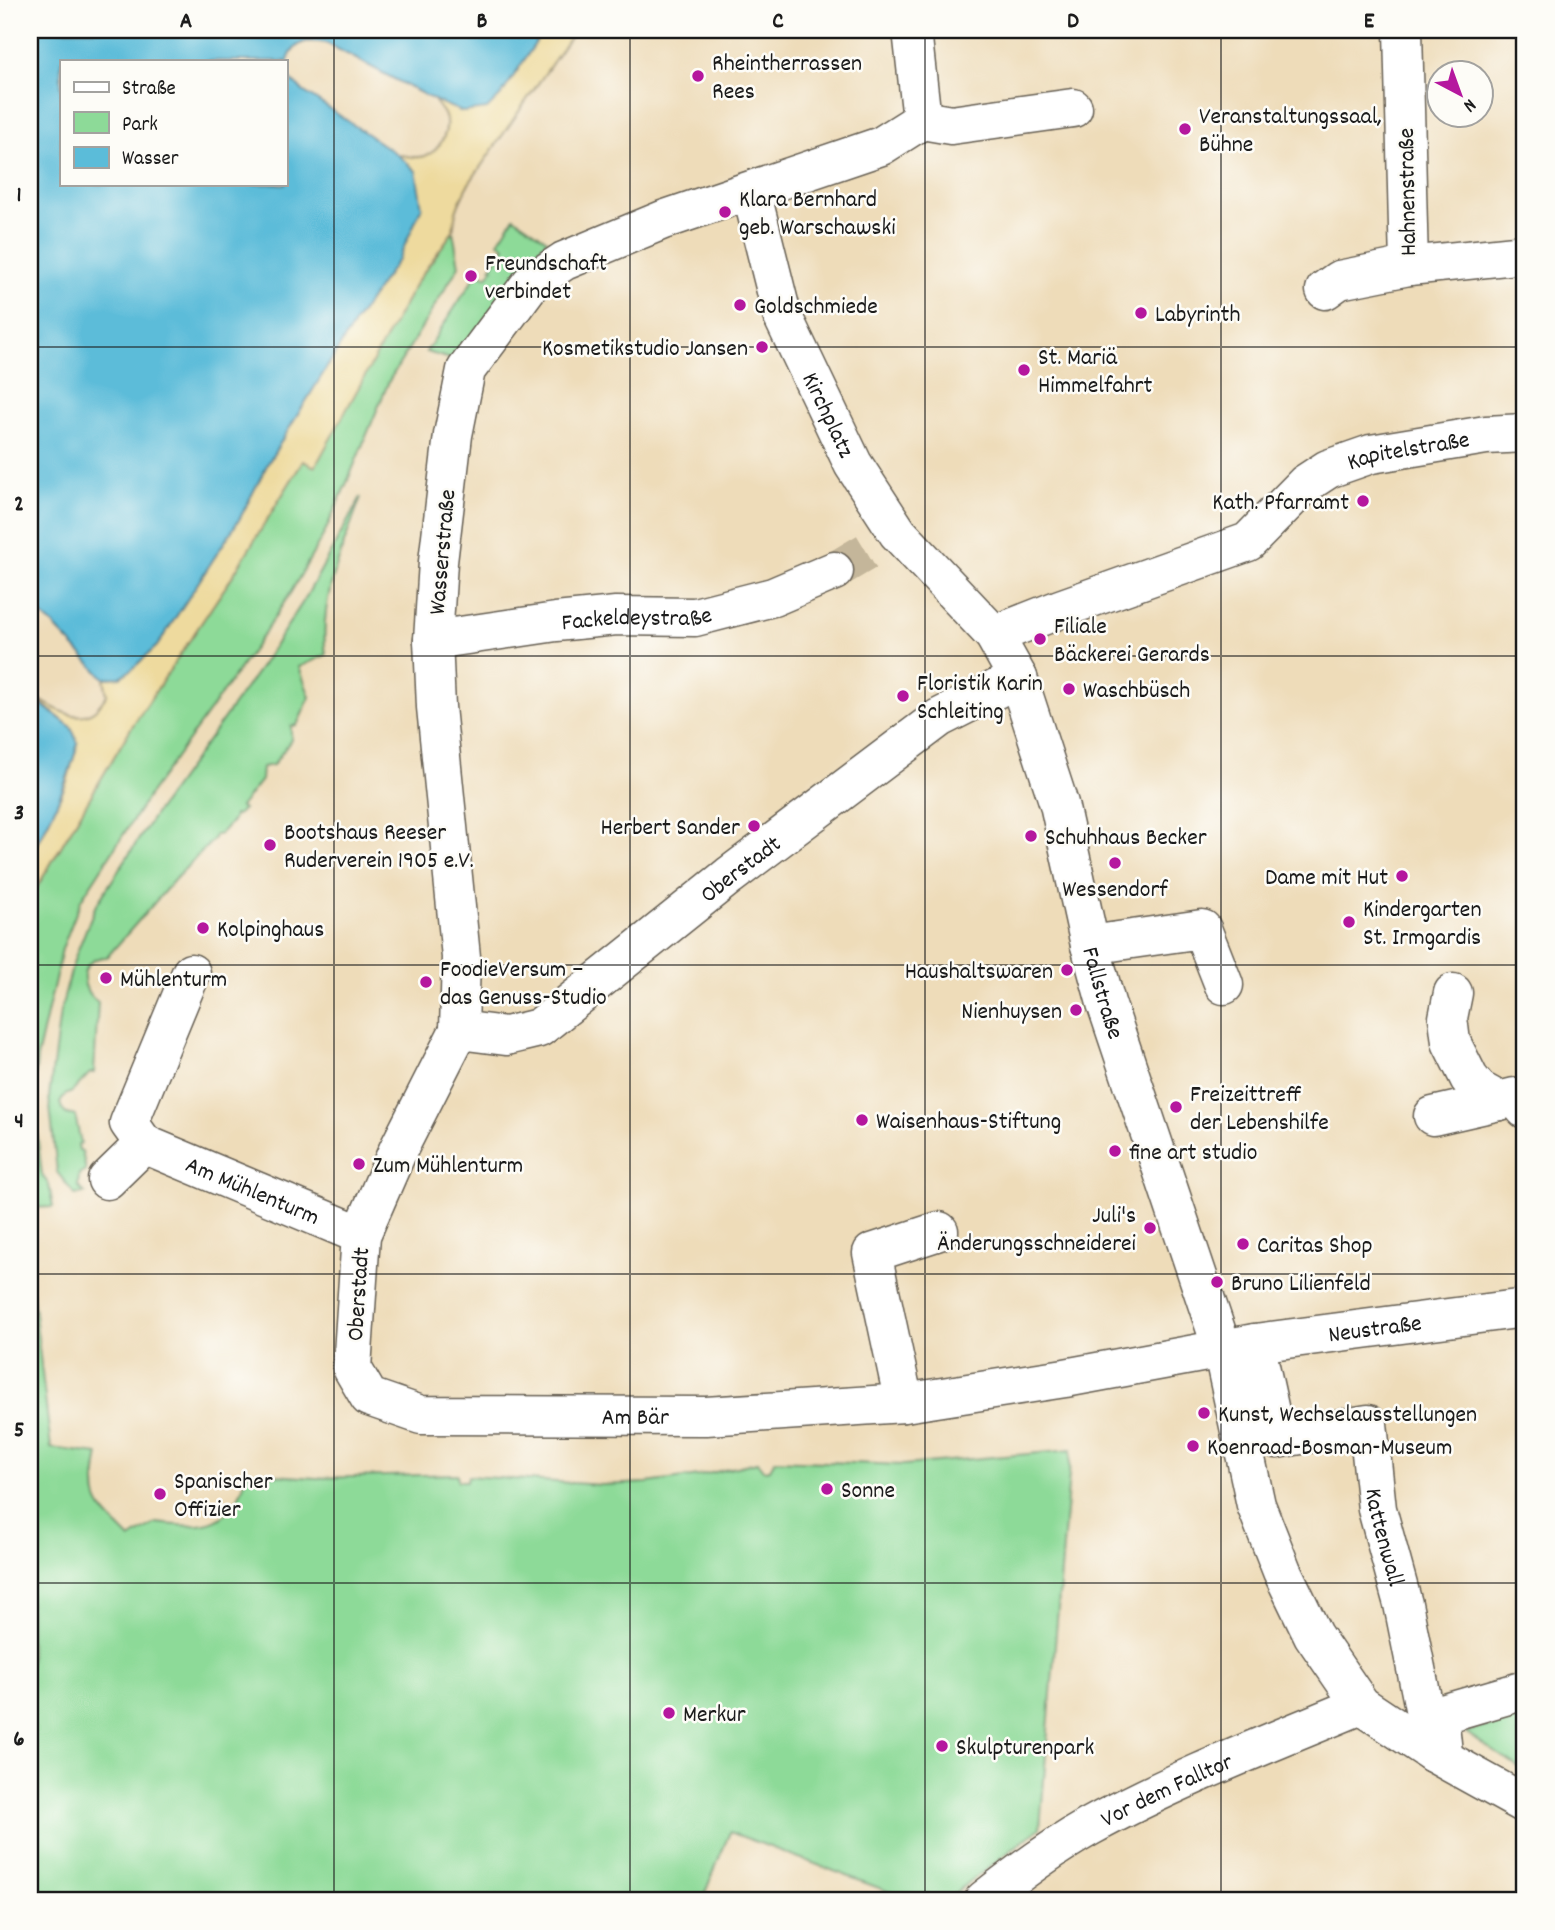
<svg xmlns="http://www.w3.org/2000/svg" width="1555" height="1930" viewBox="0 0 1555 1930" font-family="Dekko,sans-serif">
  <rect width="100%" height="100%" fill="#fdfcf7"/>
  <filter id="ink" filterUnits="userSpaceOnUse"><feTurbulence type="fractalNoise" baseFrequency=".0143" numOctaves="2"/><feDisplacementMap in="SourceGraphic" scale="14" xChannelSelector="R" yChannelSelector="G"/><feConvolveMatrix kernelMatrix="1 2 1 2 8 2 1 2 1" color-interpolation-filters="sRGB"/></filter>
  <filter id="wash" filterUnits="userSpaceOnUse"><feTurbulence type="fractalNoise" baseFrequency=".00686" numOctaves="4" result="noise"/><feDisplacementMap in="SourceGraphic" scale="28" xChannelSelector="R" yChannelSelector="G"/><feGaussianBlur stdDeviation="1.57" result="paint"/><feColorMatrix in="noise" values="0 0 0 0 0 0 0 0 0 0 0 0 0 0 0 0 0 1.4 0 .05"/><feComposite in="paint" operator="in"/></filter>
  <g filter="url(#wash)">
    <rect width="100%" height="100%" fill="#eedcb9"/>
    <path fill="#8dda98" stroke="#547b5a" stroke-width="2" d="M514,217l33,23 -34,39 -55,82 -32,-9 52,-80 9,5 6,-9 -2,-1 14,-20 -7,-5z
      M453,231l6,35 -70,115 -41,99 -24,54 -33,58 -36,55 -106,148 -68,105 -19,49 -25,109 -4,42 9,75 7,10 4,22 -23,1v-309l101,-171 99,-148 73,-119 11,5 102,-183z
      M361,497c-18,50 -43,105 -35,158l-27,12 11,30 -13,28 -6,1v14l-18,25 -11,2 -1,13 -21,27 3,2 -6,6h-3l-1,5 -13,14 -5,1 -2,5 -37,38 -69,79c-28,0 -30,32 -9,45l-4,71h-4l-18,19 -7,3 -5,8c3,9 5,13 15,12l6,28 -3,1 1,6 3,1 4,20 -7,3 -1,13 7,6 -10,2 -18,-23 -8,-75 11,-85 15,-55 20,-50 60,-93 107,-149 44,-68z
      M30,1272l21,176 48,6c-10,50 -2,51 31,85l26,-16c49,6 78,5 91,-50l69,5 141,-4 1,7h9l1,-5 134,9 45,-2 52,-7 58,-14 6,8 7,-1 5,-9 129,5 167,-15 -31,378 -94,72h-35l-181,-68 -28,68h-672z
      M1525,1717v55l-60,-40z"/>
    <path fill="#eeda9e" stroke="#857b5d" stroke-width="2" d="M544,30h31l-109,158 -10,23 -3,20 -37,52 -101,184 -12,-6 -73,119 -99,148 -101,171v-44l14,-23 23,-50 11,-39 -7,-16 -41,-33c16,9 43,30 62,18 6,-3 11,-12 15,-17l-3,-17 16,-1 11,-7 26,-24 83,-128 28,-55 86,-140 45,-65 17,-87 -19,-17c9,2 19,5 28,2 16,-6 26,-27 19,-42 -3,-5 -7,-9 -10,-14l30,12 37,-17z"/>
    <path fill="#5bbcd9" stroke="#3c6c7a" stroke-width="2" fill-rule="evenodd" d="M30,30h514l-43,65 -14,14 -25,3 -28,-12 -108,-57c-7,-1 -16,-3 -24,0 -12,6 -19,23 -12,35 3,5 9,9 13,13l94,63 19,17 6,36 -23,51 -45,65 -86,140 -28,55 -83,128 -26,24 -11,7 -16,1 -51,-53 -23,-20zM61,61h224v123h-224z
      M30,696l41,31 7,16c-11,40 -26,76 -48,112z"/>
  </g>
  <g filter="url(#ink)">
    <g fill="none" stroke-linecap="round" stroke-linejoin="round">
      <path stroke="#c4b69a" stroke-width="38" stroke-dasharray="38 19" stroke-linecap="butt" d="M834,571l47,-28"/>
      <defs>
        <g id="minor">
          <path d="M912,30l10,90"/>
          <path id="s1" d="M1073,108l-122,17 -29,-5 -41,26 -218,74 -99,41 -33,22 -65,87 -13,65 -15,127 -5,78 3,67 25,250 -2,73 -61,120 -37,85 -9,133 17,29 52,18 285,1 198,-13 161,-25 190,-35 270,-35"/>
          <path id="s2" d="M751,191l31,124 71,149 45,69 96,102 24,43 41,126 31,141 16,58 116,345 34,157 26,66 31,64 48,70 72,48 92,51"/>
          <path d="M1409,266l116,-12"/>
          <path d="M1325,290l14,-10 70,-14 -6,-236"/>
          <path id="s3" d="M994,635l66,-26 188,-67 57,-58 23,-15 43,-15 115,-19 39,-2"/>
          <path id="s4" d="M433,640l123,-18 60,-6 79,1 78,-20 61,-26"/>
          <path d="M1090,945l112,-16 22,56"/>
          <path d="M1453,993l-5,25 3,24 18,36 10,12 20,11 16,-4 10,12"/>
          <path id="s5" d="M459,1030l47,6 33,-8 190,-152 210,-158 79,-40"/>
          <path d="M1433,1116l66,-15"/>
          <path d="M144,1144l-15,-21 62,-150"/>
          <path id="s6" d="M107,1180l37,-36 217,91"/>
          <path id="s7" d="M1255,1343l21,96 92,-15 9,85 26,95 30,149"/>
          <path d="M904,1403l-32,-150 67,-22"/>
          <path d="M1443,1753l-4,-38 86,-25"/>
          <path id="s8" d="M984,1900c33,-26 68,-52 105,-73 87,-48 181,-84 272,-122"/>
        </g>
      </defs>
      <use href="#minor" stroke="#665f53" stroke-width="41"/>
      <use href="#minor" stroke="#fff" stroke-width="38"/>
    </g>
  </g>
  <path fill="none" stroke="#1c1c1c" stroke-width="2" stroke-opacity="0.55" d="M334,30v1870M630,30v1870M925,30v1870M1221,30v1870M30,347h1495M30,656h1495M30,965h1495M30,1274h1495M30,1583h1495"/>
  <g fill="#b5179e" stroke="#fdfcf7" stroke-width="2.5">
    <circle cx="698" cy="76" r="7"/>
    <circle cx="1185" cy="129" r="7"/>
    <circle cx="725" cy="212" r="7"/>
    <circle cx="471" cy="276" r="7"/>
    <circle cx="740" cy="305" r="7"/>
    <circle cx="1141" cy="313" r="7"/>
    <circle cx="762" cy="347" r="7"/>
    <circle cx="1024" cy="370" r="7"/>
    <circle cx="1363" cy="501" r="7"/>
    <circle cx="1040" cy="639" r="7"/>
    <circle cx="1069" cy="689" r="7"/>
    <circle cx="903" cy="696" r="7"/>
    <circle cx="754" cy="826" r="7"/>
    <circle cx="1031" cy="836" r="7"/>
    <circle cx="270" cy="845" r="7"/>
    <circle cx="1115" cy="863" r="7"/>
    <circle cx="1402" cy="876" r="7"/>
    <circle cx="1349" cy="922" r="7"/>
    <circle cx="203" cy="928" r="7"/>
    <circle cx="1067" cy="970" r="7"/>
    <circle cx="106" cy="978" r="7"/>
    <circle cx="426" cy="982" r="7"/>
    <circle cx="1076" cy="1010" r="7"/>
    <circle cx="1176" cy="1107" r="7"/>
    <circle cx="862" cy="1120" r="7"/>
    <circle cx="1115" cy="1151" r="7"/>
    <circle cx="359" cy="1164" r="7"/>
    <circle cx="1150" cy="1228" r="7"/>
    <circle cx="1243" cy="1244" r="7"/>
    <circle cx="1217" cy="1282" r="7"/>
    <circle cx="1204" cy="1413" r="7"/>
    <circle cx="1193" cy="1446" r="7"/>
    <circle cx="827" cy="1489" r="7"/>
    <circle cx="160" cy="1494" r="7"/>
    <circle cx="669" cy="1713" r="7"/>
    <circle cx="942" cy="1746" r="7"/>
  </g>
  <g text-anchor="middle" stroke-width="5" stroke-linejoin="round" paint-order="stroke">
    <g font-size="24" fill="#1c1c1c" stroke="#fdfcf7" text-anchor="start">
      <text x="712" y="70">Rheintherrassen<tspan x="712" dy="28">Rees</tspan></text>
      <text x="1199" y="123">Veranstaltungssaal,<tspan x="1199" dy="28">Bühne</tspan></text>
      <text x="739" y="206">Klara Bernhard<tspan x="739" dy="28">geb. Warschawski</tspan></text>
      <text x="485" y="270">Freundschaft<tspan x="485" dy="28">verbindet</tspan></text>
      <text x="754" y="313">Goldschmiede</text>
      <text x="1155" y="321">Labyrinth</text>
      <text x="748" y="355" text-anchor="end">Kosmetikstudio Jansen</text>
      <text x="1038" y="364">St. Mariä<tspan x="1038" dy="28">Himmelfahrt</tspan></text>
      <text x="1349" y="509" text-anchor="end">Kath. Pfarramt</text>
      <text x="1054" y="633">Filiale<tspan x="1054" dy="28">Bäckerei Gerards</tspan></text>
      <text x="917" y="690">Floristik Karin<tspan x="917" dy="28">Schleiting</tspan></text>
      <text x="1083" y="697">Waschbüsch</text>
      <text x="740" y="834" text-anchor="end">Herbert Sander</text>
      <text x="284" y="839">Bootshaus Reeser<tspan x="284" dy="28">Ruderverein 1905 e.V.</tspan></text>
      <text x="1045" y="844">Schuhhaus Becker</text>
      <text x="1388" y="884" text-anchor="end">Dame mit Hut</text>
      <text x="1115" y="896" text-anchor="middle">Wessendorf</text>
      <text x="1363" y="916">Kindergarten<tspan x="1363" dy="28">St. Irmgardis</tspan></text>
      <text x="217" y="936">Kolpinghaus</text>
      <text x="440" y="976">FoodieVersum –<tspan x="440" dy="28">das Genuss-Studio</tspan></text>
      <text x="1053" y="978" text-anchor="end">Haushaltswaren</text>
      <text x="120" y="986">Mühlenturm</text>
      <text x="1062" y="1018" text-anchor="end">Nienhuysen</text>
      <text x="1190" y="1101">Freizeittreff<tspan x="1190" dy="28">der Lebenshilfe</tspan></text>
      <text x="876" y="1128">Waisenhaus-Stiftung</text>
      <text x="1129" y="1159">fine art studio</text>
      <text x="373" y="1172">Zum Mühlenturm</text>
      <text x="1136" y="1222" text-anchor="end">Juli's<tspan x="1136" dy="28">Änderungsschneiderei</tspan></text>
      <text x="1257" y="1252">Caritas Shop</text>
      <text x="1231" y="1290">Bruno Lilienfeld</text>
      <text x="1218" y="1421">Kunst, Wechselausstellungen</text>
      <text x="1207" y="1454">Koenraad-Bosman-Museum</text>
      <text x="174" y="1488">Spanischer<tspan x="174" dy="28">Offizier</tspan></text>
      <text x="841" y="1497">Sonne</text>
      <text x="683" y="1721">Merkur</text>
      <text x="956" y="1754">Skulpturenpark</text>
    </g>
    <g font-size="24" fill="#1c1c1c" stroke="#fdfcf7">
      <text transform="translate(1406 192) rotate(-91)" y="8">Hahnenstraße</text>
      <text dy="8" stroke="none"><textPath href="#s2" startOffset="238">Kirchplatz</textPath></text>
      <text dy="8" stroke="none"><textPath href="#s3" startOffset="462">Kapitelstraße</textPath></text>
      <text transform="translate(441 552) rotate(-85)" y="8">Wasserstraße</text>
      <text dy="8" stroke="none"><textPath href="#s4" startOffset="205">Fackeldeystraße</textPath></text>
      <text dy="8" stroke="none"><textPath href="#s5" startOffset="338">Oberstadt</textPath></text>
      <text dy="8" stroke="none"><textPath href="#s2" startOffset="891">Fallstraße</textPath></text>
      <text dy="8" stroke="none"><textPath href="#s6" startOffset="170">Am Mühlenturm</textPath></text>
      <text transform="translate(357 1294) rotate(-86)" y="8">Oberstadt</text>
      <text dy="8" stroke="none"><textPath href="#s1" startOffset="2760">Neustraße</textPath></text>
      <text dy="8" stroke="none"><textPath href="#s1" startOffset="2014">Am Bär</textPath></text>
      <text dy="8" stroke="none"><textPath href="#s7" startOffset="306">Kattenwall</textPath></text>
      <text dy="8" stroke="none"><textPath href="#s8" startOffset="214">Vor dem Falltor</textPath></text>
    </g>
  </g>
  <rect width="1555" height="1930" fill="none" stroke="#fdfcf7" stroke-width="77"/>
  <rect x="60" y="60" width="228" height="126" fill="#fdfcf7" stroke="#a3a29f" stroke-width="2"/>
  <rect x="74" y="82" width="35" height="10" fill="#ffffff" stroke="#a3a29f" stroke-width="2"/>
  <text x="122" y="94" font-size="21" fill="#1c1c1c">Straße</text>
  <rect x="74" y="112" width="35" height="21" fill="#8dda98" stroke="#a3a29f" stroke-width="2"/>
  <text x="122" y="130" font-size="21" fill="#1c1c1c">Park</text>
  <rect x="74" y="147" width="35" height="21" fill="#5bbcd9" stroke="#a3a29f" stroke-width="2"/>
  <text x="122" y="164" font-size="21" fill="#1c1c1c">Wasser</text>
  <g transform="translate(1460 94) rotate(139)"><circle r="33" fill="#fdfcf7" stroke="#a3a29f" stroke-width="2"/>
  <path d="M0-5L12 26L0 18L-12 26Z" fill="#b5179e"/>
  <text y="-10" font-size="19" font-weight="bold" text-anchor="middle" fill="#1c1c1c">N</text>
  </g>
  <rect x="38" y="38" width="1478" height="1854" fill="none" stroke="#1c1c1c" stroke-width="2.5"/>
  <g font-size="23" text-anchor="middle" font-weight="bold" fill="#1c1c1c">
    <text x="186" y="27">A</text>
    <text x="482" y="27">B</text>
    <text x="778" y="27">C</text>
    <text x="1073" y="27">D</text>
    <text x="1369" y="27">E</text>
    <text x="19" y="201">1</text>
    <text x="19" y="510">2</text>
    <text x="19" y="819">3</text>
    <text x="19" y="1127">4</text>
    <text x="19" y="1436">5</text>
    <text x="19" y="1745">6</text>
  </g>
</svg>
